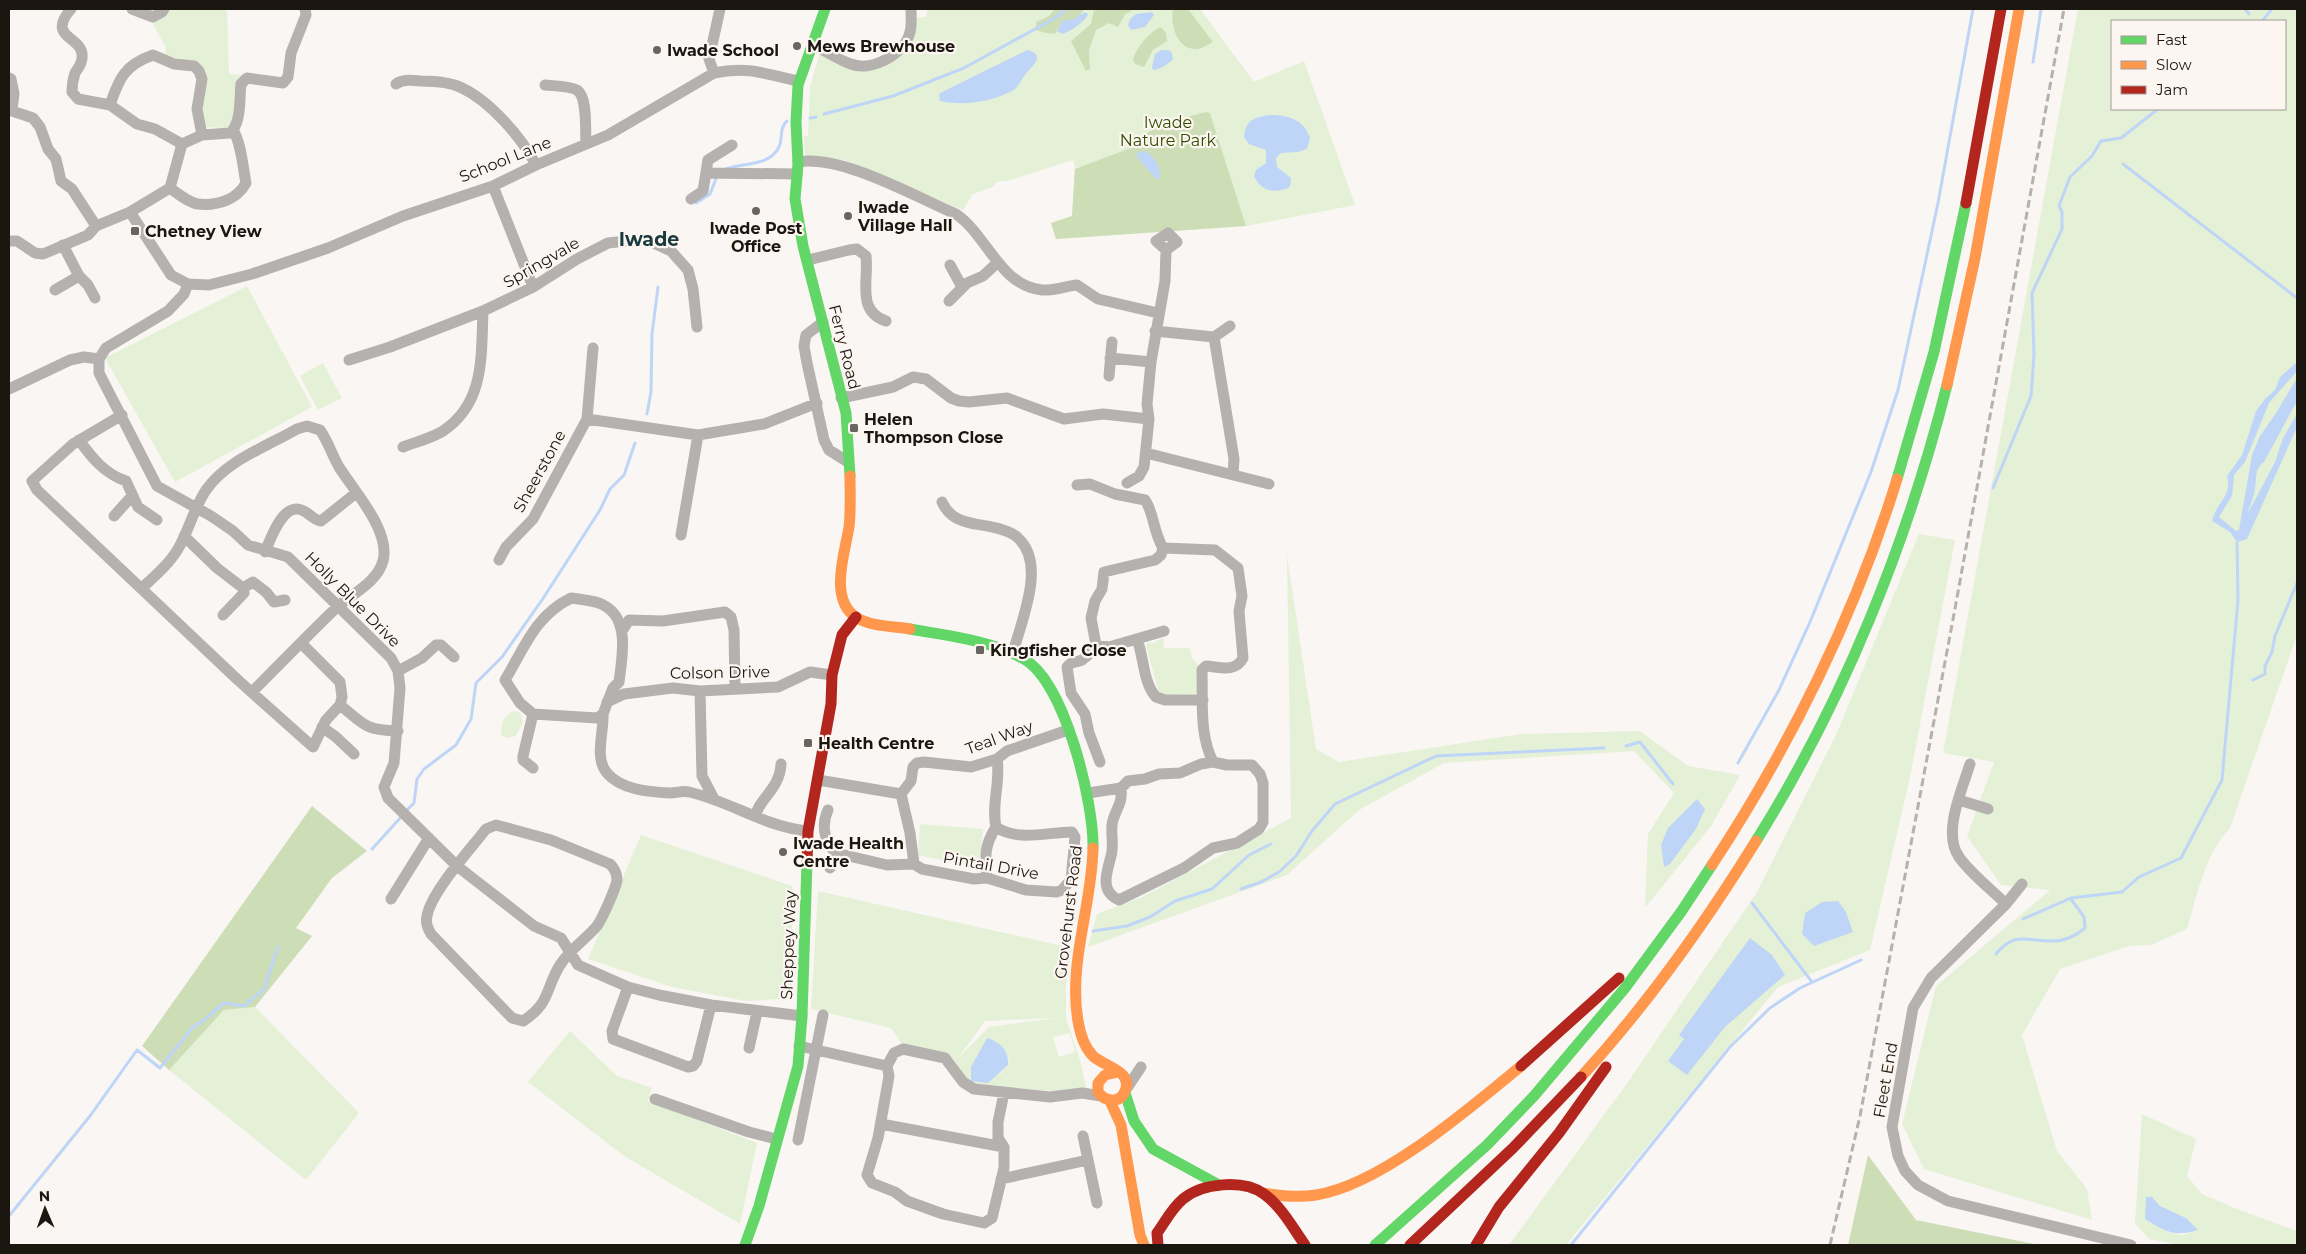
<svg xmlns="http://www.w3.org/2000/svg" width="2306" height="1254" viewBox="0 0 2306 1254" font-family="Montserrat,sans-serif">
  <rect width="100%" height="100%" fill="#f9f6f3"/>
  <path fill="#e5f1d6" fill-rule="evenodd" d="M168,9h59l2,65 15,1c-12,11 -9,20 -10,34 0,6 -2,11 -4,17l-4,2 -20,-1 -13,-65 -24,-5 -4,-4 1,-5 -15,-28z
    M928,9h272l54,73 50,-21 51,144 -109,21 -190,13 -5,-16 21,-7 3,-49 -2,-7 -66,21 -11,1 -3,5 -20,7 -10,16 -120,-50 -38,-4 -1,-20h4l2,-49 9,-32 11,3 18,10 46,-10 22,-40 10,-1z
    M2078,9h219v626l-67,193c-25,25 -33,68 -43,101l-36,16 -22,1 -69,23 -38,66 35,116 30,38 5,31 -168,-51 -22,-45 34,-138 114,-96 -49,-5 -34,-49 27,-74 -51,-9zM2112,21h173v88h-173z
    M247,286l65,121 -137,75 -70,-124z
    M323,363l19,35 -24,12 -18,-34z
    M1919,534l36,6 -45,237 -40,173 -92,37 -212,258h-57l119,-163 129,-190 79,-157z
    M1287,555l29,194 23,13 182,-28 119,-3 48,35 52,9 -29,51 -66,82 3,-74 26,-41 -40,-42 -190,12 -85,47 -72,65 -199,72 9,-33 45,-17 149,-79z
    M1163,638l1,10h26l2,10 9,10 -2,22 -4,4 -27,1 -9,-2 -13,-47 2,-4 5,1z
    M513,711l7,1 3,10 -7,14 -9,2 -6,-3c1,-13 1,-17 12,-24z
    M920,824l63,5 -4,39 -61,-13z
    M641,835l151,51v105l-12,8 -34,2 -74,-14 -84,-28z
    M818,891l254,57 -6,36v34l14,42 6,28 -29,3 -79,-4 -16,-10 -8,-17 -7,-7 -45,-9 -11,-16 -80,-19zM1056,1018l-67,9 -31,31 27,-37zM1070,1033l5,19 -16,5 -6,-20zM983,1047l26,12 -1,6 -8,9 -24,-17z
    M255,1007l104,106 -53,67 -137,-110 55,-60z
    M570,1031l47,45 35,12 -4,13 109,42 -17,81 -116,-68 -96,-74z
    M2142,1114l54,25 -9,37 15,18 35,15 60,22v14h-117l-31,-6 -14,-16zM2152,1197l8,9 38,24 -16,5 -19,-5z"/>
  <path fill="#cddeb7" d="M1055,9h29l-6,10 -18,6 -5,9 -9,-1 -10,-3v-8l13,-6z
    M1094,9h41l-10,5 -7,13 -9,-4 -13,7 -7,20 1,19 -4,2 -15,-30 20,-17z
    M1173,9h15l25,33c-6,3 -12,8 -19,7 -18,-1 -24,-26 -21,-40z
    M1161,27l5,6 1,8 -14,9 -9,17 -9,-3 -2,-4c2,-11 18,-30 28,-33z
    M1206,112l4,1 36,113 -190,13 -5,-16 21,-7 3,-47 53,-20 11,-12 11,-6 22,-10z
    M312,806l55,45 -35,27 -36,50 16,8 -57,71 -31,3 -55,60 -27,-24z
    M1868,1155l48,65 123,25h-191z"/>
  <path fill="#bed5f7" d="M1085,12l3,2c-3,8 -18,18 -26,20l-5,-3 5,-10 12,-2z
    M1152,12l2,3 -9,12 -14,3 -3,-5 2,-6 6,-5z
    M1027,50c21,5 4,17 -2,25 -5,6 -6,13 -15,17 -20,10 -48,14 -70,9l-1,-7 3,-2z
    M1161,50h8l3,3 1,6c-5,5 -13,11 -20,11l-1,-3 3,-13z
    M1269,115c19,0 35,4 41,23l-3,11 -9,3 -17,1 -5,5 1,9 14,11 -1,9c-14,7 -29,5 -36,-11l2,-6 10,-7v-13l-17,-6 -5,-7c2,-17 9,-19 25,-22z
    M1143,151c10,2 18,16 17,26l-4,2 -19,-22v-4z
    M2297,362v9l-28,32 -24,59 -11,13 -2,21 -13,21 17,14 3,-1 13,-75 8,-19 16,-23 21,-35v23l-33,61c-10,7 -7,16 -9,27 -1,8 -5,16 -7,24l27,-51 8,-24 14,-24v13l-50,112 -10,3 -7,-10 -18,-11c3,-17 21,-25 15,-45l15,-21 14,-44 9,-12 10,-9 5,-13z
    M1697,799l8,10 -9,20 -26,35 -6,3 -3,-22 7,-17z
    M1838,901l8,11 7,20 -39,14 -12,-12 3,-21 17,-11z
    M1750,938l22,17 13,20 -60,52 -38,48 -19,-14 16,-22 -5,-4z
    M987,1038c13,4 22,12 21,27l-20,18 -17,-2v-14z
    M2146,1197h6l8,9 26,12 12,12c-24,7 -32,2 -53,-11z"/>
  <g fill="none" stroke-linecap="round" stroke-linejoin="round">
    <path stroke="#bed5f7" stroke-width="3" d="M2245,9l4,5
      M2263,20l9,-11
      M2033,62l8,-53
      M824,114l69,-18 71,-28 91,-50 11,-9
      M810,118l6,-1
      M2123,164l174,134
      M726,169c18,-7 43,-2 53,-22 4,-9 0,-19 8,-26
      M696,203l14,-9 7,-18
      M647,414l4,-22 1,-58 6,-47
      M1993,488l38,-92 3,-41 -2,-62 30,-64v-17l-3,-6 11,-29 22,-21 9,-15 20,-3 37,-29
      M2253,680l12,-6v-8l7,-14 3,-16 22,-53
      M1626,746l14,-4 33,42
      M1738,763l41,-73 31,-68 61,-150 27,-82 40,-187 35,-194
      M406,811l8,-8 3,-24 7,-10 32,-24 15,-26 5,-36 26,-26 40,-57 58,-90 10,-21 14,-14 11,-32
      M372,849l30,-33
      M1241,889l20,-7 18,-10 17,-16 16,-25 23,-27 101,-48 168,-8
      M1752,903l60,79
      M2023,919l48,-21 51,-6 17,-15 42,-19 41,-78 16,-180 -1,-57
      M1093,931l34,-5 23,-9 25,-16 37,-12 37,-34 22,-11
      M1996,954c20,-24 32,-12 57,-13 12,0 24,-6 32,-13l-1,-11 -13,-18
      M9,1216l81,-100 47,-66 23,18 33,-41 10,-6 21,-18 20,3 20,-17 14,-42
      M1571,1245l159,-198 40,-39 30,-20 61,-28"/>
    <path stroke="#b4b1af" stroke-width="11" d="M71,9c-26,30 14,27 11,49 0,6 -4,10 -7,15 -2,6 -3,13 -3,19l6,7 32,6 27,19 18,5 27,15 20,-9 28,-2c12,-11 9,-34 11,-49l6,-6 36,5 5,-6 3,-24 15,-38 -1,-6
      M132,9l21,8 9,-5 2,-3
      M813,46c13,4 25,14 38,18 21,8 54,-10 59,-32 2,-7 1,-16 1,-23
      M714,73l-5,-14 11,-50
      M9,78l2,1 3,15 -2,15
      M396,84c7,-5 16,-4 25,-3 14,0 29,1 41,7 28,13 60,50 74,77
      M545,85c9,1 25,1 32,5 11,7 8,41 9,54
      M110,105c9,-27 15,-40 43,-50l21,9 20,2 5,5 3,8 -5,30 5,26
      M9,110l24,8 7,9 8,22 8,10 5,22 11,8 24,37
      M798,162c43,-8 118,35 158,52 31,21 44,72 86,76 12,1 23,-4 35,-5l21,14 60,14
      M706,173l91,1
      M493,186l40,101
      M170,188c7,5 19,15 28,16 19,2 39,-4 48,-21 -3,-15 -5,-41 -13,-53
      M691,199l12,-8 5,-31 24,-15
      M130,212l41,63 17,9 21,1 43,-11 76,-26 75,-32 90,-30 43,-21 72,-30 106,-62c33,-7 52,1 84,8
      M1168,233l9,9 -11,8 -10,-9z
      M9,241h8l18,12 8,1 45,-19 8,-9 34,-14 40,-24 12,-44
      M63,245l16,31 9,9 7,13
      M808,260l41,-10 8,-1 9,7c3,24 -10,55 20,65
      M950,265l12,22
      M188,284l-4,10 -16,17 -62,37 -7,11v14l58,113 54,30 22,15 15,14 40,12 103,101 7,13 2,17 -6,75 -10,24 4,11 69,68 77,60 27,12 17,27 50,22 31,8 52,10 91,11
      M55,290l24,-14
      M949,301l18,-18 16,-7 15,-14
      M823,322l-17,13 -2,11 3,17 17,77 5,10 19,12
      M1155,331l59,6 20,122 -1,16
      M1214,337l16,-11
      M1110,358l41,4
      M349,360l41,-13 93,-36 50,-24 44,-28 31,-16 37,-4 26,12 17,19 5,19 4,38
      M1109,376l3,-34
      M9,389l61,-29 14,-3 15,2
      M841,398l52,-11 20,-10 13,2 25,19 8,3 10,1 38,-4 57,21 39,-5 46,5
      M122,415l-49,29 -41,37 5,9 202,191 74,66 13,-27 14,-15 2,-8 -2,-15 -39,-39
      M587,419l111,16 66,-11 53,-21
      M79,440c13,18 26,34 47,41l12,26 19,13
      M403,447c13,-5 29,-9 40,-16 42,-28 38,-74 40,-120
      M1146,453l123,31
      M1127,483l12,-7 5,-9 5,-48 -2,-15 4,-42 14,-81 1,-31
      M1077,485l13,-1 25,10 30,6c9,13 8,31 18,48
      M942,502c7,15 18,19 33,22 13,2 34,5 43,14 29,26 3,83 -5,115
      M114,516l18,-20
      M681,535l17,-100
      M184,536l33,32 26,20 1,5 -21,22
      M265,552c5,-12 16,-44 32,-43 10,0 15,11 24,12l35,-28
      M499,560l7,-13 27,-28 54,-100 6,-71
      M142,588c13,-12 27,-24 36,-39 11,-19 16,-41 28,-59 21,-30 60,-43 91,-61l10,-3 13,4c8,11 12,25 19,37 15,24 52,64 44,94 -6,22 -32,33 -48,48 -28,27 -55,55 -83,83
      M243,588l10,-6 13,10 8,10 11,-2
      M571,598c11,2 25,2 34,8 25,14 17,52 14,76l-6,6 -10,26 -6,4 -64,-4 -13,-11 -15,-23c20,-33 30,-64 66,-82z
      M622,631l7,-11 34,1 62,-9 6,5 3,13 1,59
      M1137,639c7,18 6,44 19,58l9,3h38
      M398,671l24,-13 14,-13h5l13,12
      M700,691l2,85 12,23
      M607,702l17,-8 49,-6 27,3 78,-4 32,-15 22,3
      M340,705c25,20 24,25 58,26
      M533,714l-10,42v4l10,8
      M603,714c1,18 -9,44 4,59 14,17 43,19 63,20 7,0 13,-3 19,-1 41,9 76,35 119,39
      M322,727l14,10 18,17
      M1100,762l-11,-29 -4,-19 -14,-21 -4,-26c4,-6 9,-4 15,-7 6,-4 10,-9 14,-15l13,2 55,-16
      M1970,764c-8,26 -28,69 -11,93 11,16 33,33 47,47
      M818,780l83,14
      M1121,788c2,18 -7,22 -9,37 -1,10 2,22 -1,31 -4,16 -12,35 8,44l65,-32 29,-20 24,-5 22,-14 4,-7v-39l-3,-9 -8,-9h-25l-14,-3
      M1088,793l33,-5 7,-7 17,-2 14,-5 21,-1 21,-9 12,-2c-14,-28 -10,-61 -11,-92l4,-4c14,1 29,7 37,-8l-4,-47 3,-15 -4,-28 -23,-18 -52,-2 -2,7 -6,5 -51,12 -2,17 -7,12 -4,17 5,27
      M1959,800l29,9
      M828,810c-7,15 -4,32 8,43l-6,15
      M756,815c2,-15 24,-26 25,-51
      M496,825l55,15 59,24c5,5 7,9 7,16 -1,8 -15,39 -20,46 -12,14 -27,23 -37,39 -15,24 -9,38 -37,56l-11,-3 -81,-84c-3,-5 -6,-11 -4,-18 4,-24 43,-66 59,-87z
      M836,853l51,12 27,-1 8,5 52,10 13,-1 39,12 31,2 5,-2 9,-10 4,-43 -3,-5c-25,0 -54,10 -76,-5
      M914,864l-4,-31 -9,-39 10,-13 2,-14 4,-4 7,-1 47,5 26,-8 10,-8 61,-21
      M987,878c-2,-22 -3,-32 9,-51 -5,-23 5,-45 1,-68
      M2022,884l-16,20 -75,74 -18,30 -21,119 6,29 7,15 13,14 30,16 183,44
      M391,899l38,-61
      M628,987l-16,44 1,8 75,28 5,-1 4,-5 14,-56
      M799,1046l88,20
      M749,1048l8,-36
      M1127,1088l14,-21
      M1004,1093l-6,29v16l6,9v21l-12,50 -8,5 -41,-9 -36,-13 -12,-9 -23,-9 -5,-8 11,-37 11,-62 -2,-10 7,-13 9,-4 42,9 18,24 11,7 76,8 32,-4 19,3
      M655,1099l94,33 27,7
      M881,1124l123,23
      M1083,1136l5,24
      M798,1140l25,-125
      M1001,1179l87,-19 9,43"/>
    <path stroke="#63d668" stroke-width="11" d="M825,9l-27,76 -2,37 2,42 -3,35 8,47 43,167 4,63
      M1897,479l37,-127 32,-149
      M910,629c38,7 80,11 114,30 41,23 70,144 69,189
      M1756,841c87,-139 151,-297 191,-456
      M1125,1093l9,28 19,28 66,36
      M745,1245l14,-39 39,-140 4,-50 5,-154
      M1375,1245l112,-100 47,-49 91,-108 56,-76 31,-47"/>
    <path stroke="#ff974d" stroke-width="11" d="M1947,385l28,-127 44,-249
      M850,476c0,17 1,34 -1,51 -4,26 -21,73 8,91 16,9 36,8 53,11
      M1093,848c-1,58 -25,115 -15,173 2,12 6,26 15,35 10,10 41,15 32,35 -5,13 -20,11 -27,1v-9l7,-8 13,-3
      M1712,865c77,-117 144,-252 185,-386
      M1581,1077c66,-72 123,-152 175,-236
      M1110,1101l11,24 19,110 4,10
      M1263,1193c18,3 35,5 53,2 65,-10 154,-87 205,-129"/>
    <path stroke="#b3261e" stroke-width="11" d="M1966,203l35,-194
      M807,862l1,-31 23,-127 1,-29 10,-40 14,-18
      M1521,1066l98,-88
      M1158,1245l-1,-12c8,-11 15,-25 26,-34 19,-16 60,-20 81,-5 17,12 29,34 41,51
      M1410,1245l103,-97 68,-71
      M1476,1245l23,-38 60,-74 47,-66"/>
    <path stroke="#b4b1af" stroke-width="3" stroke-dasharray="8 4" stroke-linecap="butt" d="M1830,1245l30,-129 94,-502 110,-605"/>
  </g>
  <g fill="#696460" stroke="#fcf5f0" stroke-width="2">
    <circle cx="797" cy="46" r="5"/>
    <circle cx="657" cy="50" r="5"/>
    <circle cx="756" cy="211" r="5"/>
    <circle cx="848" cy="216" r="5"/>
    <rect x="130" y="226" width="10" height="10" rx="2.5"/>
    <rect x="849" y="423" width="10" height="10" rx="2.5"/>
    <rect x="975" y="645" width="10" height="10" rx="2.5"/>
    <rect x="803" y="738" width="10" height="10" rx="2.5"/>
    <circle cx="783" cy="852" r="5"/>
  </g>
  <g text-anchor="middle" stroke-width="4.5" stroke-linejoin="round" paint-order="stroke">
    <g font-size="16" font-weight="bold" fill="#1c1611" stroke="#fcf5f0" text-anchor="start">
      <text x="807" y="52">Mews Brewhouse</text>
      <text x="667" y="56">Iwade School</text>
      <text x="858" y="213">Iwade<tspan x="858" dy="18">Village Hall</tspan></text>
      <text x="756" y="234" text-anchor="middle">Iwade Post<tspan x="756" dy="18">Office</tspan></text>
      <text x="145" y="237">Chetney View</text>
      <text x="864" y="425">Helen<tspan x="864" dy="18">Thompson Close</tspan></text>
      <text x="990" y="656">Kingfisher Close</text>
      <text x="818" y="749">Health Centre</text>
      <text x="793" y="849">Iwade Health<tspan x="793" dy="18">Centre</tspan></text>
    </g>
    <g font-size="16" fill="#304d00" stroke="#fcf5f0">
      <text x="1168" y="128">Iwade<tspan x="1168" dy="18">Nature Park</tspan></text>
    </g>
    <g font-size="16" fill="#1c1611" stroke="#fcf5f0">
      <text transform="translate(505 159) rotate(-22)" y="6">School Lane</text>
      <text transform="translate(541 262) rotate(-30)" y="6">Springvale</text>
      <text transform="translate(845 347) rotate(76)" y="6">Ferry Road</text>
      <text transform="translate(539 471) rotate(-61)" y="6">Sheerstone</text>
      <text transform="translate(353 599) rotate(45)" y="6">Holly Blue Drive</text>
      <text transform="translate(720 672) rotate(-1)" y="6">Colson Drive</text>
      <text transform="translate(999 737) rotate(-20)" y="6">Teal Way</text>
      <text transform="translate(991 865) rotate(10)" y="6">Pintail Drive</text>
      <text transform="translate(1068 912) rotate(-83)" y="6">Grovehurst Road</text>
      <text transform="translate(788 945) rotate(-88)" y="6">Sheppey Way</text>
      <text transform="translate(1885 1080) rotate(-80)" y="6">Fleet End</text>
    </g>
    <g font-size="19" font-weight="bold" fill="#193b3f" stroke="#fcf5f0">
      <text x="649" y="246">Iwade</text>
    </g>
  </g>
  <rect width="2306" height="1254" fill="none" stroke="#1c1611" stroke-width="20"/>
  <rect x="2111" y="20" width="175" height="90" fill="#fcf5f0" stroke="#a29c97"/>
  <rect x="2121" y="36" width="25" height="8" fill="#63d668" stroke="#a29c97"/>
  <text x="2156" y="45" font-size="15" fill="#1c1611">Fast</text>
  <rect x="2121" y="61" width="25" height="8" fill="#ff974d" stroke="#a29c97"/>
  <text x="2156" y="70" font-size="15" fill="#1c1611">Slow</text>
  <rect x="2121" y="86" width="25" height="8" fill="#b3261e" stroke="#a29c97"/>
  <text x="2156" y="95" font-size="15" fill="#1c1611">Jam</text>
  <g transform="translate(45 1209) rotate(358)" stroke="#fcf5f0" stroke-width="4" paint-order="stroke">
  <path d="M0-4L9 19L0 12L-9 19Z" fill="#1c1611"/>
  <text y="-8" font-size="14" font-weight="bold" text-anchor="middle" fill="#1c1611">N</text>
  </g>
</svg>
